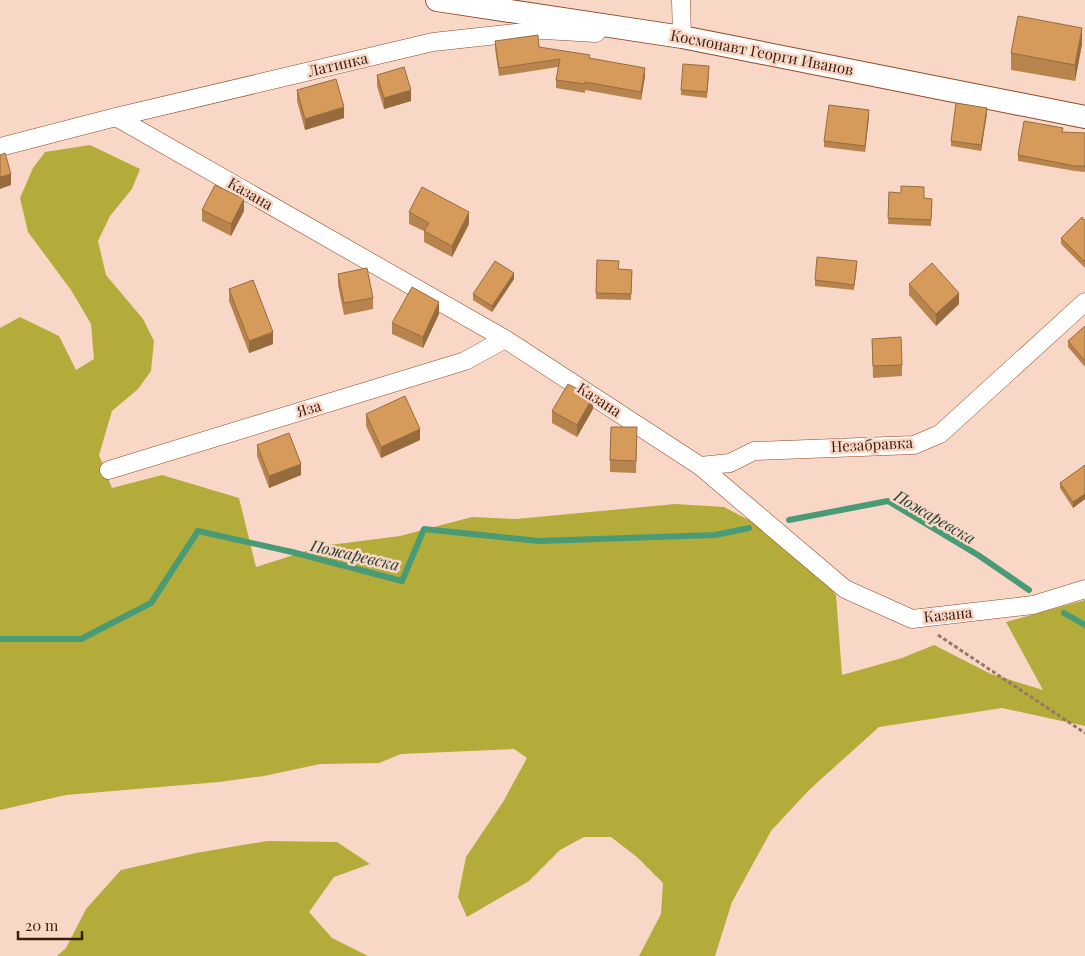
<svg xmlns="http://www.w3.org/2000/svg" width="1085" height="956" viewBox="0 0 1085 956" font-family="'Playfair Display',serif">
  <rect width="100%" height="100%" fill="#f9d7c7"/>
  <path fill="#b3ac3a" d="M90,145l50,24 -8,20 -22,27 -12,25 8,34 37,44 11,22 -3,30 -13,18 -26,22 -13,44 13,33 50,-13 77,23 17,69 66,-21 78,-10 72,-19 44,2 159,-15 49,3 63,33 49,55 6,80 60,-17 32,-13 57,29 52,16 -37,-68 79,-22v126l-83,-18 -123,19 -70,63 -38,41 -39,71 -17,54h-76l22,-42 2,-31 -26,-26 -26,-20h-27l-24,13 -31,31 -62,36 -9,-20 8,-40 37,-55 24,-44 -13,-9 -113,5 -22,9 -59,1 -56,12 -45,6 -153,13 -66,15v-482l20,-11 39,19 17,34 18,-11 -3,-35 -20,-34 -43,-58 -8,-34 13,-30 12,-16z
    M267,841l70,1 33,22 -36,13 -25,35 23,26 36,18h-311l9,-8 20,-39 35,-39 75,-17z"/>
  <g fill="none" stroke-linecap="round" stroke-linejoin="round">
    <path stroke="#499b77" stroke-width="6" d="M789,520l99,-19 90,54 51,35
      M1064,613l21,12
      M0,639h81l70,-36 47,-72 94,21 110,29 22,-52 115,12 176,-6 34,-7"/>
    <defs>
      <path id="minor" d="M669,36l13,1 -1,-37
        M116,117l389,222 195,127 145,123 67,30 121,-14 52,-16
        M0,147l116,-30 317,-75 111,-12 52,3
        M700,466l30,-3 24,-12 160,-6 26,-11 145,-132
        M109,470l356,-109 40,-22"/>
      <path id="tertiary" d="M437,0l245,37 403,80"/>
    </defs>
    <use href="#minor" stroke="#904923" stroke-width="19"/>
    <use href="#tertiary" stroke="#904923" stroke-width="24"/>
    <path stroke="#977767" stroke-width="3" stroke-dasharray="4 2.5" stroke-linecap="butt" d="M938,635l147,98"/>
    <use href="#minor" stroke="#fff" stroke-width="18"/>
    <use href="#tertiary" stroke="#fff" stroke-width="22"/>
  </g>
  <path fill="#b8844d" d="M495,41l44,6 51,11 55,18 -4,24 -56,-10v3l-29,-5v-8l2,-13 -59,9 -4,-27z
    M1082,44l-7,37 -64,-11v-17z
    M709,72l-2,26 -26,-3v-5z
    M377,75l34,26 -27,8 -7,-23z
    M297,90l47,28 -39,12 -8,-29z
    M987,113l-6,38 -30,-5v-5z
    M869,116l-4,36 -41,-5v-6z
    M1063,132l22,1v39l-10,-1 -57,-10v-6z
    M889,192l35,6 8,1 -1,27 -43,-2z
    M202,210l42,1 -13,25 -29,-15z
    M409,212l60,12 -17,33 -28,-15v-11l-15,-7z
    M1085,219v49l-24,-24v-6z
    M597,260l22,9 13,1 -1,30 -35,-1z
    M857,267l-3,23 -39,-4v-6z
    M338,274l35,24v11l-29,6 -6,-30z
    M514,279l-22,33 -19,-12v-6z
    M909,284l50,20 -23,22 -27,-31z
    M229,289l44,55 -24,9 -20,-52z
    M439,314l-16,34 -31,-14v-11z
    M1085,326v41l-17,-20v-6z
    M872,339l30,26v11l-29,2z
    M593,409l-16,28 -25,-14v-12z
    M366,414l54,26 -39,18 -15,-32z
    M637,439l-1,34 -26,-1v-12z
    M257,445l44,30 -32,13 -12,-32z
    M1085,465v34l-12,9 -13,-20v-5z"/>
  <path fill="#966c3f" d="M1082,28v16l-7,37v-16z
    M645,68v8l-4,24v-8z
    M411,90v11l-27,8v-11z
    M344,107v11l-39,12v-11z
    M987,108v5l-6,38v-6z
    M869,110v6l-4,36v-6z
    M11,174v11l-11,4v-12z
    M244,199v12l-13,25v-12z
    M469,212v12l-17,33v-11z
    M514,273v6l-22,33v-6z
    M959,293v11l-23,22v-12z
    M439,302v12l-16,34v-11z
    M273,332v12l-24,9v-12z
    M593,397v12l-16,28v-12z
    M420,429v11l-39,18v-11z
    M301,464v11l-32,13v-12z
    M1085,494v5l-12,9v-6z"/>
  <path fill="#d69a5a" stroke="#966c3f" d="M1018,16l64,12 -7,37 -64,-12z
    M538,35l1,12 51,8 -1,3 56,10 -4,24 -56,-10v2l-29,-4 4,-21 -61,9 -4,-27z
    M683,64l26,2 -2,26 -26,-2z
    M404,67l7,23 -27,8 -7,-23z
    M336,79l8,28 -39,12 -8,-29z
    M956,103l31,5 -6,37 -30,-4z
    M829,105l40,5 -4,36 -41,-5z
    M1024,121l39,7 -1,4 23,1v33h-10l-57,-11z
    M5,153l6,21 -11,3v-22z
    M215,185l29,14 -13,25 -29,-14z
    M901,186l23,1v11l8,1 -1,21 -43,-2 1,-26 12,1z
    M422,187l47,25 -17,34 -28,-15 5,-8 -20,-11z
    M1082,217l2,3 1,-1v43l-24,-24z
    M817,257l40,4 -3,24 -39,-5z
    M597,260l22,1 -1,8 14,1 -1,24 -35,-1z
    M495,261l19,12 -22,33 -19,-12z
    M932,263l27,30 -23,21 -27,-30z
    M367,268l6,30 -29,5 -6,-29z
    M253,280l20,52 -24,9 -20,-52z
    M412,287l27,15 -16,35 -31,-14z
    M1085,326v35l-17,-20z
    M901,337l1,28 -29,1 -1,-27z
    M568,384l25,13 -16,28 -25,-14z
    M405,396l15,33 -39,18 -15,-33z
    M611,427h26l-1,34 -26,-1z
    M289,433l12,31 -32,12 -12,-31z
    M1085,465v29l-12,8 -13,-19z"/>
  <g text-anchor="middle" stroke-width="5" stroke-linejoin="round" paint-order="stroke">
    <g font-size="15" fill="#3b1c0d" stroke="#f9d7c7">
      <text transform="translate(762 53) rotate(11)" y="5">Космонавт Георги Иванов</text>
      <text transform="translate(338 65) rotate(-13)" y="5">Латинка</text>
      <text transform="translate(250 194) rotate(30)" y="5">Казана</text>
      <text transform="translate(599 400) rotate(33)" y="5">Казана</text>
      <text transform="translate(309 409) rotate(-17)" y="5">Яза</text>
      <text transform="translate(872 445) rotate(-3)" y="5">Незабравка</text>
      <text transform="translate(948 615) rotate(-6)" y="5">Казана</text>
    </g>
    <g font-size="16" font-style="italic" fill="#244034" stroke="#f9d7c7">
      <text transform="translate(935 517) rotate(30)" y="6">Пожаревска</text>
      <text transform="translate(355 555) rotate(13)" y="6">Пожаревска</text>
    </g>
  </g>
  <path d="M18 931v8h64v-8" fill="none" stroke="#3b1c0d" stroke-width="2.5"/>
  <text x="25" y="931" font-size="15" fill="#3b1c0d" stroke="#f9d7c7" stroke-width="4" paint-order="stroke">20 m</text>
</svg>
